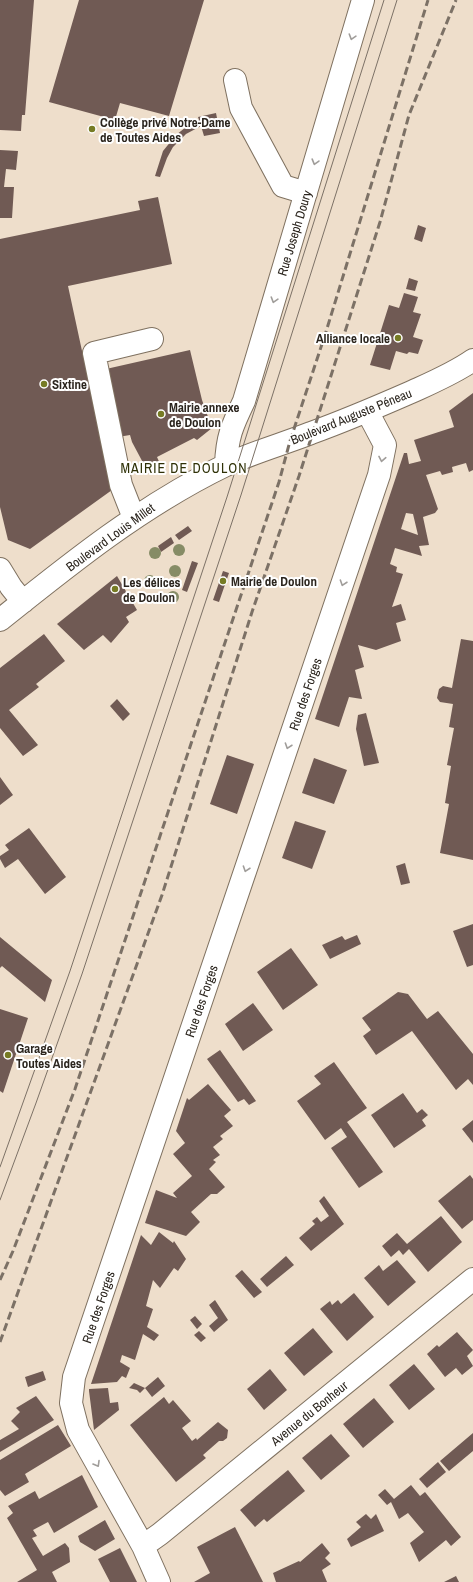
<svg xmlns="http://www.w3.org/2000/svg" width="473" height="1582" viewBox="0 0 473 1582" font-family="'Archivo Narrow',sans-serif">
  <rect width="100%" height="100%" fill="#eedecb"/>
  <path fill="#705a54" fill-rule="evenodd" d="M0,0h34l-9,115h-3l-1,16 -21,-1z
    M79,0h125l-35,116 -49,-13 -5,17 -66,-18z
    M216,113l4,20 -16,3 -3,-10 -15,8 -13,13 -6,11 -7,19 -5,-1 8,-25 13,-16 15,-12 8,-3 -1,-3z
    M0,150l18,1 -2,19 -10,-1 -2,18h10l-2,31h-12z
    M158,197l14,67 -104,22 44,204 -82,59 -22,-9 -8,-33v-268l140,-29 -2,-9z
    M418,225l8,3 -4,14 -8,-3z
    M409,278l9,3 -3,10 -9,-2z
    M404,293l14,4 -5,15 8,2 -8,23 10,3 -5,14 -9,-2 -2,2 -11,-3 -6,19 -20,-5 19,-60 10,3z
    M190,350l12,50 10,28 -15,12 -3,-2 -37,19 4,9 -12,8 -17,-32 -2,-7 -12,2 -12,-68z
    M473,393v77l-4,2 -3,-9 -14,4 1,5 -11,3 -2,-4 -14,4 12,34 -3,4 -12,4 6,28 -10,1 3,10 -27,-8 -5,16 7,3 -1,5 7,2 -11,33 9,-3 5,16 -10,3 5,18 -25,9 -18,-5 6,22 -9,3 7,29 -13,-2 -10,30 -24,-8 89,-266h3l2,11 12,-3 -7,-21 40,-13 -5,-16zM406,513l7,1 5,21 -17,-6z
    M188,526l4,5 -13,9 -4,-5z
    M171,537l3,6 -13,9 -3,-6z
    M192,561l6,2 -11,29 -5,-2z
    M223,571l6,2 -10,29 -6,-2z
    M117,576l20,34 -11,7 3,5 -18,21 -8,-8 -19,15 -27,-26z
    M44,634l21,27 -29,23 3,3 -30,23 29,35 -15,11 -23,-28v-60z
    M461,639l12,2v219l-33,-7 9,-49 -4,-1 6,-37 -4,-1 7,-37 -5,-1 4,-23 -13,-2 -3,-4 2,-9 4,-3 9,2z
    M117,699l13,15 -7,7 -13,-15z
    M366,713l13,50 -15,3 -8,-37 2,-14z
    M227,755l27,9 -17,50 -27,-10z
    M314,758l33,12 -13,34 -32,-11z
    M0,777l13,18 -13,10z
    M295,821l31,10 -14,38 -30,-11z
    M29,828l37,49 -21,17 -27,-35 -13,9 -5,-9v-3l9,-6 -4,-5z
    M405,863l5,20 -9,2 -5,-19z
    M473,924v41l-6,2 -14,-36z
    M357,935l4,9 -31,15 -8,-14 20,-9 3,4z
    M0,937l52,43 -7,22 -43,-36 -2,2z
    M291,948l27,37 -35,25 -26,-38z
    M398,992l10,2 19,25 11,-8 35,43v31l-5,-6 -12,11 -44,-59 -36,24 -13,-19 8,-6 -9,-12z
    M253,1003l20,27 -30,21 -18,-27z
    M0,1009l28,9 -25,75 -3,-2z
    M220,1050l36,51 -7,4 -5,-6 -6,3 -31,-43z
    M334,1062l33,46 -20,14 36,50 -24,16 -28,-40 16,-11 -6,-9 -16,12 -28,-39 24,-17 -7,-8z
    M208,1084l23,26 -7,6 9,10 -13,10 3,3 -10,8 7,8 -7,5 3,2 -7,7 16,18 -8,7h-6l-20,18 9,10 -14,14 -41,-13 11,-33 21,8 -4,-5 19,-17 -19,-22 12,-11 -9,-12 11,-33 2,2z
    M403,1093l14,20 5,-4 6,6 -6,5 4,6 -32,22 -23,-33z
    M473,1120v23l-11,-14z
    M470,1175l3,4v41l-11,9 -24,-28z
    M324,1196l20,28 -33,27 -12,-13 16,-14 -3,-3 5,-4 4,5 8,-6 -10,-15z
    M441,1216l21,26 -34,30 -19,-23 -6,6 -4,-5 -8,7 -9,-11 15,-13 10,11z
    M159,1232l14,11 1,-2 12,18 -8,12 -4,-3 -14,20 -7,-8 -7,26 7,3 -6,18 12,8 -5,6 -11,-7 -8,26 -13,-5 -2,7 10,6 -4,10 -4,-2 -5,6 -26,2 50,-149 10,10z
    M286,1256l8,9 -27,22 -7,-8z
    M397,1260l19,22 -28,24 -24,-28 15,-13 4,6z
    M242,1270l20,22 -8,6 -19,-22z
    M354,1293l20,24 -27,24 -27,-32 10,-8 2,4 6,-5 3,4z
    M215,1300l13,20 -14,12 -5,-6 9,-8 -9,-13z
    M195,1316l7,8 -5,5 -7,-9z
    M313,1328l20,24 -29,24 -20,-23z
    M199,1331l7,7 -5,4 -7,-7z
    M457,1332l16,18 -6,6 6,10 -11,9 -6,-7 -11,9 -18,-23 10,-9 2,2z
    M414,1364l21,25 -26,21 -20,-25z
    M270,1369l17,21 -23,20 -17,-21z
    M43,1371l3,9 -18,7 -3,-10z
    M158,1377l7,9 -13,11 -7,-9z
    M134,1383l11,5 -5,5 -3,-3 -8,-2z
    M108,1388l2,15 8,-1 1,8 -25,20 -5,-39v-2z
    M36,1396l18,24 -54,32v-12l19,-11 -8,-8 9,-9 -4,-4z
    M164,1397l5,7 4,-4 18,21 -9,7 10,13 4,-3 1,2 21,-18 10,8 -1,8 -4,3h-4l-16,14 3,3 -30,24 -46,-57z
    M374,1398l20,24 -31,26 -20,-24z
    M58,1425l13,21 -46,28 4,8 -24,14 -5,-6v-30z
    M473,1433v18l-24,20 -9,-10z
    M331,1434l19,22 -29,24 -19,-22z
    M438,1462l8,10 -19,16 -8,-9z
    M288,1470l17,21 -38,31 -3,-3 -9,8 -15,-17z
    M82,1475l16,32 -44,26 -6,-11 -15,8 4,6 -5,2 11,18 22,-13 4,5 1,14 -18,10 5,10h-40l20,-12 -30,-52 6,-5 -5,-7 27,-15 4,8z
    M411,1485l9,11 5,-4 36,45 -10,9 -5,-6 -27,22 -9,-19 14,-11 -16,-19 -9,6 -8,-17 -4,3 -9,-10 7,-6 9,10z
    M366,1514l5,5 5,-5 8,17 -33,16 -4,-8 14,-12 -5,-5z
    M105,1520l10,19 -20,12 -15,-9 -2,-6z
    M235,1527l28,55h-69l16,-9 -13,-26z
    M322,1543l8,10 -5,5 6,6 -9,6 5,12h-51l-3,-9 26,-12 1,1z
    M120,1548l17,34h-27l-12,-23z
    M456,1576l3,6h-15z"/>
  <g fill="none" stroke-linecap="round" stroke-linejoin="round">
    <defs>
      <path id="minor" d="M235,80l6,28 42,78 23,7
        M226,465c1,-28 6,-39 18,-64l119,-401
        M134,518l-13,-33 -27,-132 58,-14
        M0,569l11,18 12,15
        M0,620c71,-57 143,-115 226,-155 28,-13 57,-21 85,-32 33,-12 66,-26 98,-40 22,-10 44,-19 64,-33
        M143,1546l17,-12 313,-255
        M159,1582l-16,-36 -65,-116 -7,-27 3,-26 305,-902 6,-30 -18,-34"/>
    </defs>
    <use href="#minor" stroke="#7f7160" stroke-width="24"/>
    <use href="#minor" stroke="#fff" stroke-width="22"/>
    <path stroke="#7c7166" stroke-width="1" d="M0,1167l70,-196 157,-474 157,-497
      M0,1200l36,-97 46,-129 159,-479 156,-495"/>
    <path stroke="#7c7166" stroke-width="3" stroke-dasharray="8 4" stroke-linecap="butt" d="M0,1280l13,-29 62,-162 204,-607 11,-41 35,-106 103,-335
      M0,1342l162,-447 90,-283 47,-136 81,-254 29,-107 47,-115"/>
  </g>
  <g fill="#868c66">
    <circle cx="179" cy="550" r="6"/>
    <circle cx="155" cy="553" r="6"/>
    <circle cx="175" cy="571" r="6"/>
    <circle cx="150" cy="581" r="6"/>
    <circle cx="173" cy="597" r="6"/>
  </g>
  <defs><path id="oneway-chevron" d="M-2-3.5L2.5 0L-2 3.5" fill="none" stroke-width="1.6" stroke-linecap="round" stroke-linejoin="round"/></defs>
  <g stroke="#a09d9a">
    <use href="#oneway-chevron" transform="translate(352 37) rotate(107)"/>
    <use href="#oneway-chevron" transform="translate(315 162) rotate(106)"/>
    <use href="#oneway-chevron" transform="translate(274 300) rotate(107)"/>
    <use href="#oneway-chevron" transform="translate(382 459) rotate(101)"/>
    <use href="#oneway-chevron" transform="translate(343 583) rotate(109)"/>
    <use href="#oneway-chevron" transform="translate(288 746) rotate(109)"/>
    <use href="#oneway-chevron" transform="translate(246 869) rotate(109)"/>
    <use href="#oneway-chevron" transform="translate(97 1464) rotate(60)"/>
  </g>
  <g fill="#767b24" stroke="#fff" stroke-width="1.5">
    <circle cx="92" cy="129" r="4"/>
    <circle cx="398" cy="338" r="4"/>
    <circle cx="44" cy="384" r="4"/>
    <circle cx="161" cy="414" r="4"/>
    <circle cx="223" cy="581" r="4"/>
    <circle cx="115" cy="589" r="4"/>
    <circle cx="8" cy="1055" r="4"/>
  </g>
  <g text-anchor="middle" stroke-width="4" stroke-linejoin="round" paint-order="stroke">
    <g font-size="13" font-weight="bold" fill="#2b251e" stroke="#fff" text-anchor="start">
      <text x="100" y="127">Collège privé Notre-Dame<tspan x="100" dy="15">de Toutes Aides</tspan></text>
      <text x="390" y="343" text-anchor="end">Alliance locale</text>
      <text x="52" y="389">Sixtine</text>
      <text x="169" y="412">Mairie annexe<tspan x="169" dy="15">de Doulon</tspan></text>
      <text x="231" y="586">Mairie de Doulon</text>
      <text x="123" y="587">Les délices<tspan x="123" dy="15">de Doulon</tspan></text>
      <text x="16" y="1053">Garage<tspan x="16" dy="15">Toutes Aides</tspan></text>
    </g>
    <g font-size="13" fill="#2b251e" stroke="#fff">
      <text transform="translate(294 233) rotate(-73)" y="5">Rue Joseph Doury</text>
      <text transform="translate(351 416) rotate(-22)" y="5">Boulevard Auguste Péneau</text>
      <text transform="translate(110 537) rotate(-36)" y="5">Boulevard Louis Millet</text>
      <text transform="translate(305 694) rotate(-71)" y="5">Rue des Forges</text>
      <text transform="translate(201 1001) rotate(-71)" y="5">Rue des Forges</text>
      <text transform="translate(98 1307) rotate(-71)" y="5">Rue des Forges</text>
      <text transform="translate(309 1413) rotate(-39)" y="5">Avenue du Bonheur</text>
    </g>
    <g font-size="14" letter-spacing="1" fill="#2f3107" stroke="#fff">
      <text x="184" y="473">MAIRIE DE DOULON</text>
    </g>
  </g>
</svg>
